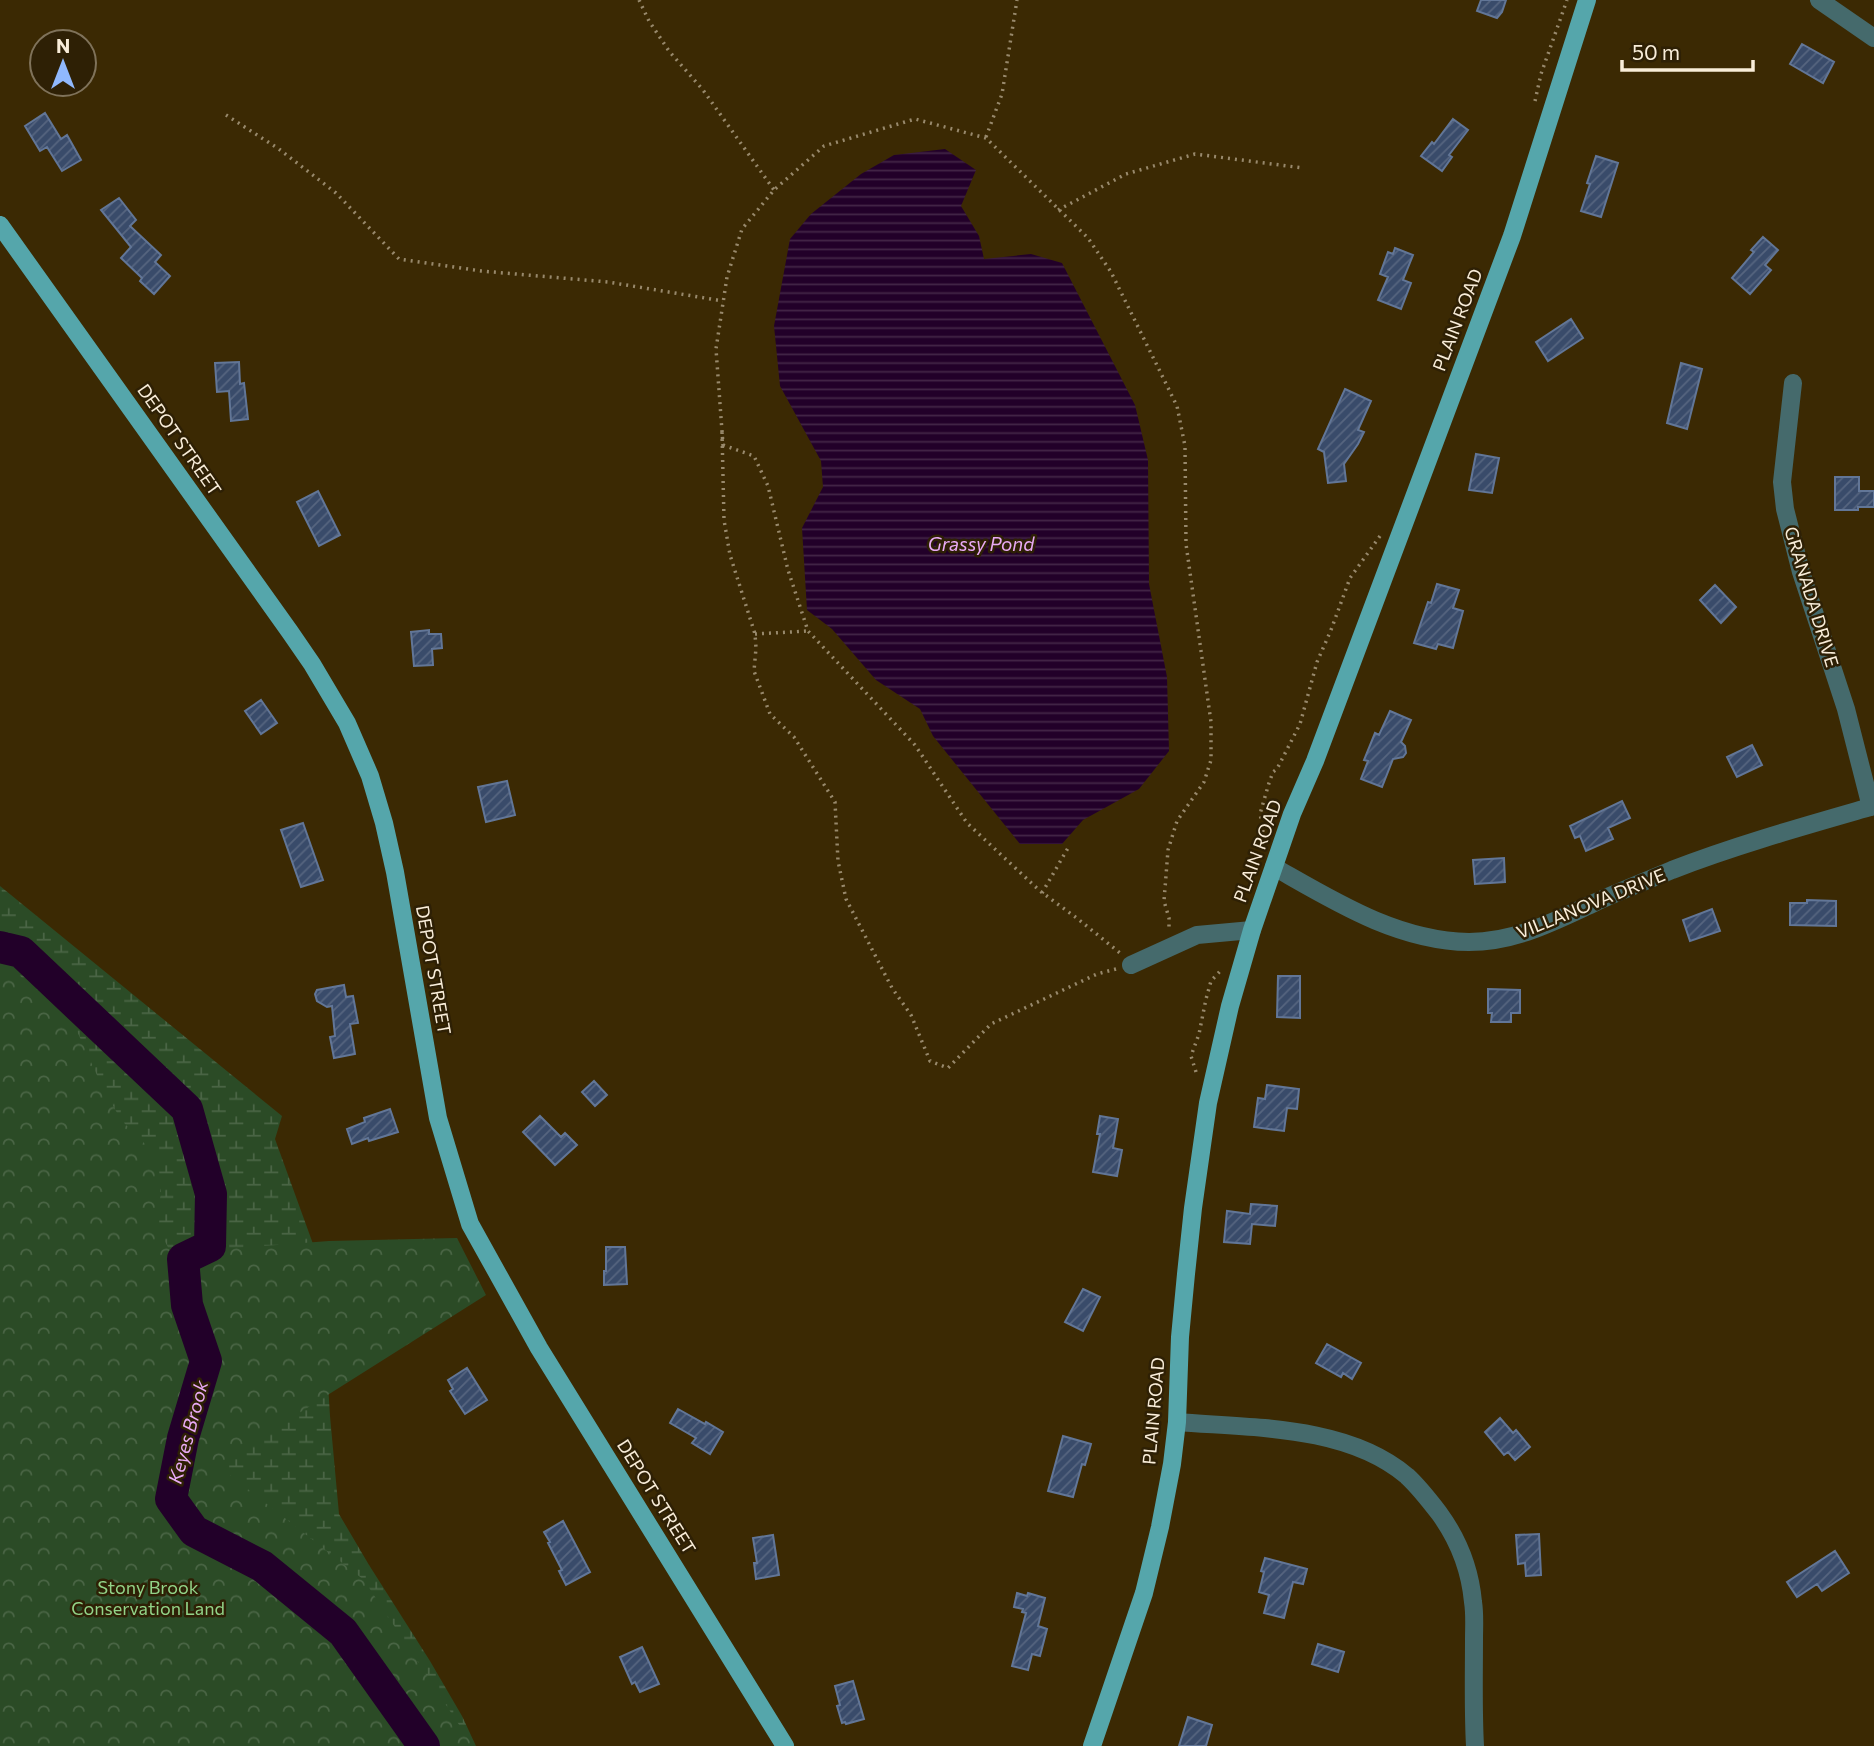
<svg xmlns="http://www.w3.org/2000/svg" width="1874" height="1746" viewBox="0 0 1874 1746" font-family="Commissioner,sans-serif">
  <defs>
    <pattern id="wetland-marsh" width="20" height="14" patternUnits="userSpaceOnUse" patternTransform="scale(1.75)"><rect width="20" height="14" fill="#2b4b26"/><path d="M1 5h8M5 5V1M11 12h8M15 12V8" fill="none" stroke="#4a6545"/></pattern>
    <pattern id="park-crowns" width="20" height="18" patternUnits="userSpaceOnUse" patternTransform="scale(1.75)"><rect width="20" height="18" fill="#2b4b26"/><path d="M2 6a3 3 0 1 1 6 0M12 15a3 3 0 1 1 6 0" fill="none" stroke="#4a6545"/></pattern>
    <pattern id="water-rules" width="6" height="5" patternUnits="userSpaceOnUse" patternTransform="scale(1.75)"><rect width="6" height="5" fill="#220029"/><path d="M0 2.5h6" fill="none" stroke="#432647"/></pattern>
    <pattern id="building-hatch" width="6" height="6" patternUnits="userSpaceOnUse" patternTransform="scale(1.75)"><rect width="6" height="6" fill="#394b6a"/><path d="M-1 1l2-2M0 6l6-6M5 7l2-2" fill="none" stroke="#56657f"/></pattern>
  </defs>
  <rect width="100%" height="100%" fill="#3b2903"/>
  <path fill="url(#wetland-marsh)" d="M0,886l282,230 -7,23 46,127 9,150 9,98 30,51 61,96 32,55 14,30h-125l-351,-664z"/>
  <path fill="url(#park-crowns)" d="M0,952l34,40 19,13 23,24 25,55 20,36 34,34 6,27v13l-4,17 1,11 3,12 10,19 158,-12 128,-3 29,57 -269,170 147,115 109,166h-473z"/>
  <path fill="url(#water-rules)" d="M945,149l31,21 -15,36 18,30 5,23 47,-5 31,9 73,142 13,55 1,124 18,93 2,74 -30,38 -56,31 -21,24h-42l-87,-108 -13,-27 -44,-29 -44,-51 -25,-19 -5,-82 21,-41 -2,-26 -41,-75 -6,-60 16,-87 21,-25 50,-40 33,-19z"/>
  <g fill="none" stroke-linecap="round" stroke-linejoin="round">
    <path stroke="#220029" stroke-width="32" d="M0,947l21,5 166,157 24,85 -1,52 -27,13 4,46 19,56 -23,77 -12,61 23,32 68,35 81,66 81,114"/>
  </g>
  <path fill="url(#building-hatch)" stroke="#627697" stroke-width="2" d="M1481,0h25l-4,12 -5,6 -20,-7z
    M1802,44l32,18 -11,21 -33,-19z
    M45,113l16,26 6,-4 14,25 -19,11 -15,-24 -7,4 -15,-25z
    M1453,119l15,11 -19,25 3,2 -10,14 -21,-15 11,-14 2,2z
    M1596,156l22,7 -17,54 -20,-6 9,-27 -3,-1z
    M119,198l17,22 -6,6 31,29 -6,7 15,14 -16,18 -14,-13 2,-3 -21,-20 10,-11 -30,-37z
    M1763,237l15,13 -13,15 6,5 -21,24 -18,-16 22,-26 -3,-2z
    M1395,248l18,7 -10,25 8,3 -10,26 -23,-9 10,-23 -8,-3 8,-22 5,2z
    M1571,319l12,19 -35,23 -12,-19z
    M239,362l1,22 4,-1 4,36 -17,2 -2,-30 -12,1 -2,-29z
    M1681,363l21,6 -15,60 -20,-6z
    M1345,389l26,12 -13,29 6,2 -6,12 -14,20 2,17 -18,2 -4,-31 -6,-3z
    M1476,454l23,4 -7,35 -23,-3z
    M1835,477h24v14h15v16h-16v3h-23z
    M318,491l22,44 -21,11 -22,-44z
    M1437,584l22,6 -6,18 10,3 -10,37 -15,-4 -2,5 -22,-6 14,-41 3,1z
    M1715,585l21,22 -15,16 -21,-23z
    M429,630v4h12l1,14 -10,1 1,16 -19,1 -3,-34z
    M261,700l16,23 -16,11 -16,-23z
    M1390,711l21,9 -10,22 4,4 1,7 -3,4 -10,2 -11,28 -21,-8 7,-18 -4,-1 11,-27 4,2z
    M1752,745l10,20 -25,12 -10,-20z
    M507,781l8,34 -29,7 -8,-35z
    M1622,801l8,17 -22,10 5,11 -27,12 -6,-15 -5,2 -5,-12z
    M303,823l20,57 -22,7 -20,-57z
    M1504,858l1,24 -30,2 -2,-24z
    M1807,900l29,1v25l-46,-1v-22h17z
    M1712,909l8,22 -30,10 -7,-21z
    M1278,976h22v42l-23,-1z
    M344,985l2,12 7,-1 5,27 -8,1 5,30 -21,4 -4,-21 5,-1 -3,-30 -5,1 -10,-6 -2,-7 2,-4z
    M1488,989l32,1v23h-9v9h-20l1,-9h-4z
    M594,1081l13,14 -12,11 -13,-14z
    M1267,1085l32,4 -2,20 -10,-1 -3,23 -30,-4 4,-29 7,1z
    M390,1109l8,23 -29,9 -1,-3 -16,6 -5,-15 18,-7 -1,-4z
    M540,1116l21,21 4,-4 12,12 -22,20 -32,-33z
    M1100,1116l18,3 -5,29 9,2 -5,26 -24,-4 7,-38h-3z
    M1251,1204l26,2 -2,20 -23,-2 -2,20 -26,-2 3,-31 23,3z
    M606,1247h19l2,37 -23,1v-14h2z
    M1083,1289l17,8 -17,34 -18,-9z
    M1327,1344l34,19 -9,16 -9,-6 -2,4 -25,-14z
    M467,1368l20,32 -22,14 -15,-23 3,-2 -5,-9z
    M678,1409l27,15 1,-2 17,10 -13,22 -18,-11 4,-5 -26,-15z
    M1500,1418l13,15 3,-3 14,17 -15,13 -7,-8 -4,3 -19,-23z
    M1063,1436l28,8 -6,21 -3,-1 -9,33 -25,-6z
    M563,1521l27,51 -24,13 -7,-14 3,-1 -14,-27 2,-1 -6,-10z
    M1539,1534l2,41 -15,1 -1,-13 -7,1 -2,-29z
    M773,1535l6,40 -23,4 -2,-16h3l-4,-25z
    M1835,1551l14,22 -27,18 -5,-7 -20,13 -10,-15z
    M1265,1558l42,11 -4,15 -10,-2 -9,36 -20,-5 5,-18 -10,-3 5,-20 -3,-1z
    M1017,1593l10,3 1,-3 17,5 -7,28 9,3 -7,27 -8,-2 -4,16 -16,-4 14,-53 -4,-1 1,-3 -9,-2z
    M1318,1644l26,8 -6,20 -26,-8z
    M642,1647l17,37 -19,8 -5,-10 -3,2 -12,-27z
    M853,1681l11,38 -18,5 -1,-2 -3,1 -5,-17 3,-1 -5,-19z
    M1188,1717l24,8 -6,21h-27z"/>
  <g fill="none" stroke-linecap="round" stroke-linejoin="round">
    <path stroke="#98896c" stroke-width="3.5" stroke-dasharray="2 5" stroke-linecap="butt" d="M639,0l10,21 20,30 34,39 71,100
      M1535,101l6,-27 26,-74
      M226,115l53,34 57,44 63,66 82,12 127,11 115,19
      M986,137l16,-43 15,-94
      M1058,210l68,-36 69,-20 108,14
      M723,445l31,11 14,30 20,84 20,61 107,114 52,78 73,68 38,28 42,34
      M755,634l53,-3
      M1262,846l1,-19 -3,-13 9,-31 4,-11 4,-3 23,-45 17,-62 14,-32 19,-52 30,-42
      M1042,893l26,-45
      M1116,969l-19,5 -106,50 -43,44 -18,-7 -19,-46 -19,-27 -46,-89 -8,-38 -3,-59 -41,-65 -24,-23 -16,-43 2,-23 -1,-14 -25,-79 -6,-35 -2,-88 1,13 -7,-96 11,-72 15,-48 32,-39 50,-44 91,-27 71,19 102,100 23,34 66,134 8,40 1,98 25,178v38l-7,22 -27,39 -9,29 -4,51 5,17v13
      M1196,1072l-5,-16 8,-22 7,-35 5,-18 11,-12"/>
    <path stroke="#456a6c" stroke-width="18" d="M1819,0l55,38
      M1793,383l-11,99 3,27 16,63 45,137 25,98
      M1274,867c60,34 123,74 195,75 46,0 84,-20 125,-39 26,-12 52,-22 78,-33 64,-25 136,-45 202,-64
      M1131,965l66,-30 55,-5
      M1177,1422c74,6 170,3 230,54 12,11 22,24 32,37 19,26 31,56 34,89 2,12 1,25 1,37 0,36 -1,71 1,107"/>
    <path stroke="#55a6ab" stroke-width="18" d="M0,225l290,407 22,32 35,59 23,53 14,47 11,49 43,246 32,106 69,124 246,398
      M1092,1746l52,-153 16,-66 12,-63 5,-42 3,-85 6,-63 7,-66 15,-105 22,-97 22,-76 40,-116 23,-53 197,-525 75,-236"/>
  </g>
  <g text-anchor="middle" stroke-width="5" stroke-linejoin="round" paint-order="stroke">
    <g font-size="18" fill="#f9edd9" stroke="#2e2005">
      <text transform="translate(1458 320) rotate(-69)" y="6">PLAIN ROAD</text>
      <text transform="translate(179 440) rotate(55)" y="6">DEPOT STREET</text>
      <text transform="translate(1811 597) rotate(73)" y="6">GRANADA DRIVE</text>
      <text transform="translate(1258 851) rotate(-70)" y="6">PLAIN ROAD</text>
      <text transform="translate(1591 904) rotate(-22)" y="6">VILLANOVA DRIVE</text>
      <text transform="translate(433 970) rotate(80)" y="6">DEPOT STREET</text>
      <text transform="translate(1154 1411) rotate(-85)" y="6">PLAIN ROAD</text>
      <text transform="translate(656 1497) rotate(58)" y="6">DEPOT STREET</text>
    </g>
    <g font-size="18" fill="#92d488" stroke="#2e2005">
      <text x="148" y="1594">Stony Brook<tspan x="148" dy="21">Conservation Land</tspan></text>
    </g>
    <g font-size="19" font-style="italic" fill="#e9aaf5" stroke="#2e2005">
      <text x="981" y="551">Grassy Pond</text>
      <text transform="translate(188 1432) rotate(-75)" y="7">Keyes Brook</text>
    </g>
  </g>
  <g transform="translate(63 63)"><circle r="33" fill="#2e2005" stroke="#7f725a" stroke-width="2"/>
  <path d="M0-5L12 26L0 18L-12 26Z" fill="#90b8fd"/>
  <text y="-10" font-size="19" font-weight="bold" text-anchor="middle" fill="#f9edd9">N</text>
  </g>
  <path d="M1622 60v10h131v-10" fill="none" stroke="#f9edd9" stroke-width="3.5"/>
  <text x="1632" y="60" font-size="21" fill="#f9edd9" stroke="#2e2005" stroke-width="5" paint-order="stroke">50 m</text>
</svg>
